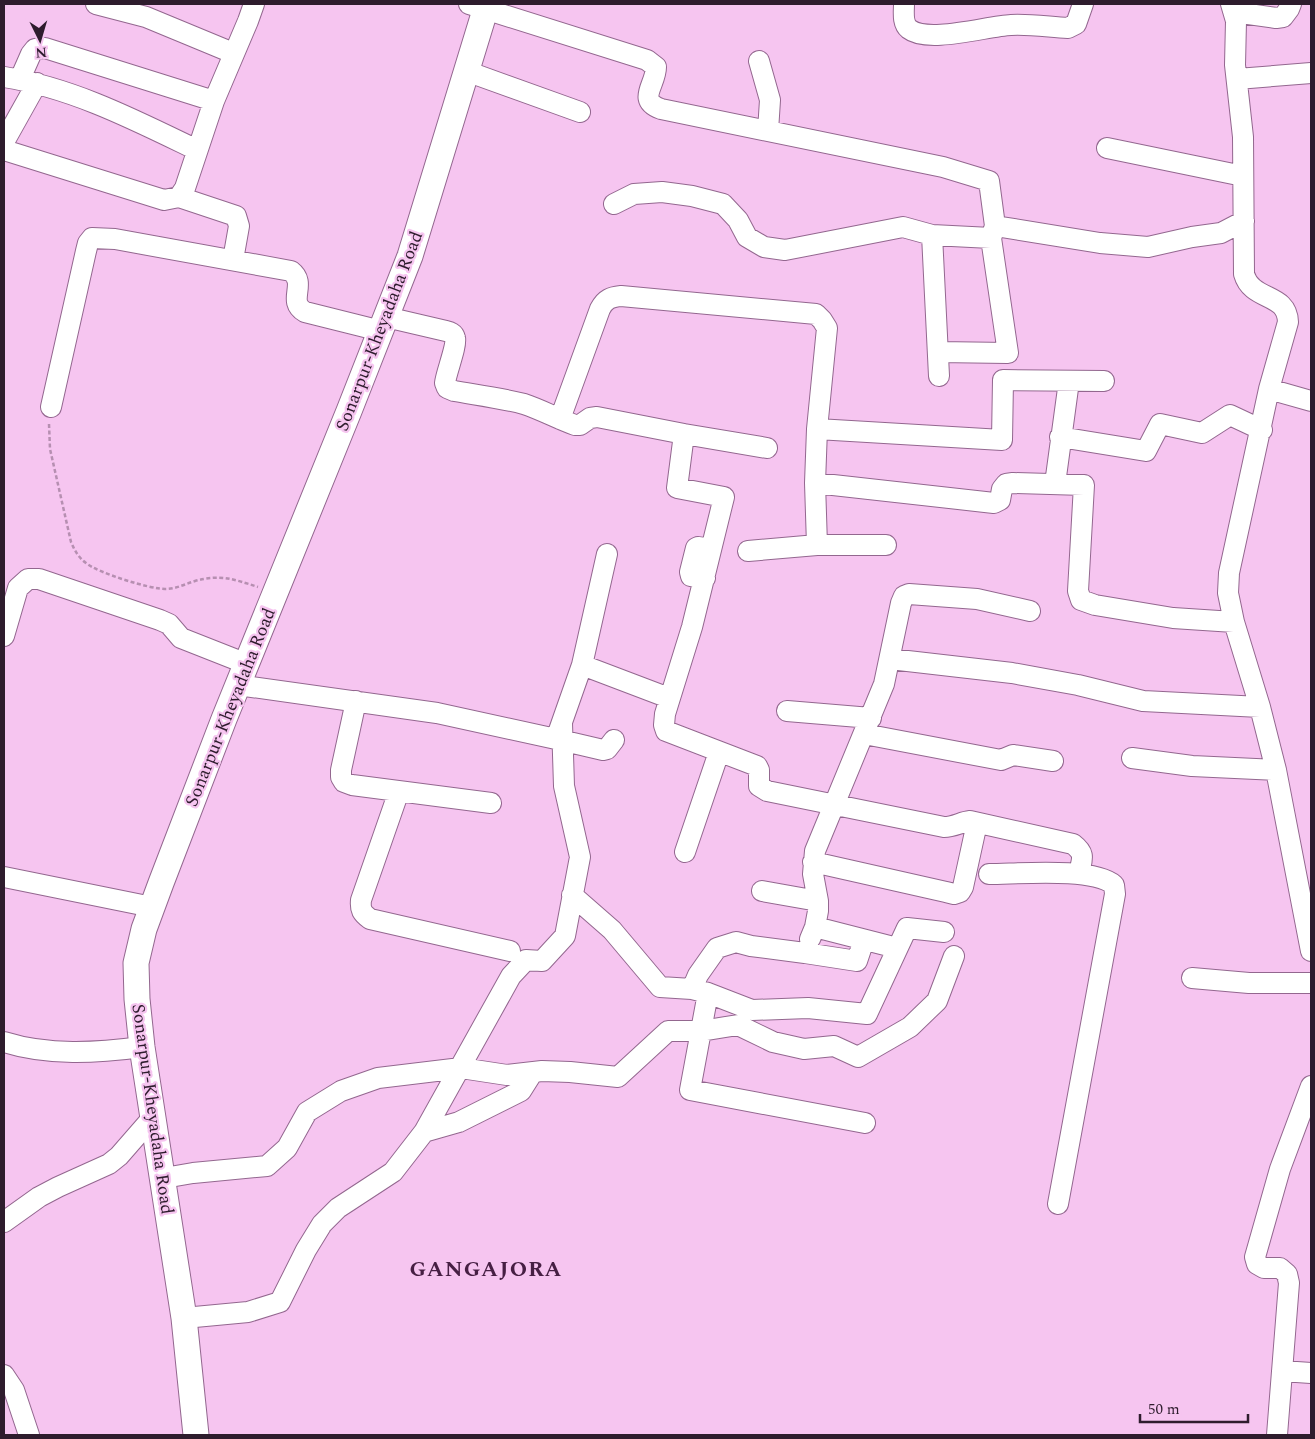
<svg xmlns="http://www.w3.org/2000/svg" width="1315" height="1439" viewBox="0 0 1315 1439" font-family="Spectral,serif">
  <rect width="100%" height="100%" fill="#f6c5f0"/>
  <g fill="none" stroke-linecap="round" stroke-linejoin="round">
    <defs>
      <path id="minor" d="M96,4l50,13 87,36
        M469,4l178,56 9,7c0,18 -20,33 5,42l282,58 46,14 6,45 105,17 48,4 44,-10 29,-4 23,-12
        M904,4c0,8 -2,19 5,25 19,15 78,-3 102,-4 19,-1 38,2 57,3l8,-4 7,-20
        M1231,4l5,17 -1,44 8,72 1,137c8,28 43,18 44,48l-19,67 -40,184 -1,20 6,29 26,85 16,63 35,181
        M1234,12l42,6 7,-1 6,-8 2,-5
        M759,61l11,39 -2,31
        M466,71l114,41
        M4,77c69,11 131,43 193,73
        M20,79l11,-25 4,-5 10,-1 169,53
        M1237,79l74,-6
        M4,142l33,-59
        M1107,148l136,28
        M4,150l160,50 15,-3 6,-9 29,-87 34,-80 6,-17
        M179,197l57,19 3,10 -6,34
        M614,204l20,-10 28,-2 30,4 31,8 15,16 9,17 17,10 21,3 118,-23 29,8 59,3
        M932,235l7,141
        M386,317l60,14c4,1 8,2 9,7 2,8 -9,35 -10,45l2,5 7,3c23,4 47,7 70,13 18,6 34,15 51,21h5l10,-7 7,-1 87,17 -7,54 47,9 -32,130 -27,87 -1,11 2,6 91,35 2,4v16l8,5 177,36c10,0 17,-5 26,-6l103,23c13,10 9,15 6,29
        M938,352l70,1 -17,-115 4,-12
        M1269,389l42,12
        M51,407l35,-156 2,-8 4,-5 23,1 176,32c17,13 -5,30 14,41l76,19
        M560,419l40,-110c5,-10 11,-12 21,-13l195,18 6,6 5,8 -10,101 -2,54 2,62
        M817,429l185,11 1,-60 101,1
        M684,434l83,14
        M1060,437l86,14 14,-27 42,9 28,-18 32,15
        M815,483l179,20 6,-3 2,-11 4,-5 7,-1 71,2 -6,106 3,9 14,5 78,13 61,4
        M1055,484l14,-103
        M748,551l69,-6h69
        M705,578l-14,-2 -1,-4 6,-24 2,-1 13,2
        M4,636l14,-48 10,-9h11l121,41 9,4 12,14 66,26
        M890,659l122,14 66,12 65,16 117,6
        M582,665l87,33
        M238,685l199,28 119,26 26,-74 25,-111
        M356,701l-15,69v7l3,5 8,3 139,18
        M787,711l84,7
        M864,734l137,26 12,-5 40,6
        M556,739l47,11 4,-1 7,-9
        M1132,758l60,8 84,4
        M399,791l-38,109c-1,10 1,13 9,19l140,32
        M685,852l34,-100
        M813,862l133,30 8,2 6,-2 3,-5 14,-64
        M989,874c29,0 104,-7 125,11l1,9 -57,310
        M4,877l148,30
        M762,891l56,10
        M572,895l40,35 48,57 32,2
        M815,927l3,-16v-10l-5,-27 2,-23 69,-167 17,-81 3,-7 5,-2 68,5 53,12
        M810,939l5,-12 82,21
        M864,940l-7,21 -52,-8 -54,-7 -15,-4 -19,6 -19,27 -6,14 16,4 44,17 56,-2 59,6 40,-86 37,4
        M1192,978l57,5h62
        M708,993l-18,97 175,33
        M4,1042c45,14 92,11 138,5
        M424,1132l35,-10 62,-31 12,-19
        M164,1178l29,-5 74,-7 20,-18 20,-36 34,-21 37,-13 83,-10 46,7 35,-4 28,1 48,5 50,-46h33l37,-6 35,17 31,7 30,-3 24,11 52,-30 27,-26 17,-45
        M4,1222l35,-25 19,-10 51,-23 10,-8 34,-39
        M184,1318l64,-6 32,-10 26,-52 16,-26 16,-16 55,-36 31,-40 87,-156 15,-16 16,1 23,-25 15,-79 -16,-71 -2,-63
        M1282,1371l29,2
        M4,1375l10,15 15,45
        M1277,1435l12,-152 -2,-9 -7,-6h-16l-7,-4 -2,-7 25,-88 31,-83"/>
      <path id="major" d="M196,1435l-12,-117 -42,-271 -5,-48 -1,-36 8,-34 17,-46 63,-164 125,-308 61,-155 77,-252"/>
    </defs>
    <use href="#minor" stroke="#93678f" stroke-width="22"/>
    <use href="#major" stroke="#93678f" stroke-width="27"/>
    <path stroke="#b68fb1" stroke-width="2.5" stroke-dasharray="4 2.5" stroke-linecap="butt" d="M49,424l1,25 21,93c4,9 7,15 15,21 12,10 64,26 79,26 11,0 20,-5 30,-8 26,-7 38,-2 63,6"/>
    <use href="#minor" stroke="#fff" stroke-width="20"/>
    <use href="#major" stroke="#fff" stroke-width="25"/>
  </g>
  <g text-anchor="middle" stroke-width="4.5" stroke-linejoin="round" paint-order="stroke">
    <g font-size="18" fill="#2e1c2d" stroke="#f6c5f0">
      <text transform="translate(379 331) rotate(-69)" y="6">Sonarpur-Kheyadaha Road</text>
      <text transform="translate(230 707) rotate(-68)" y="6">Sonarpur-Kheyadaha Road</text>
      <text transform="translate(153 1109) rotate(82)" y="6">Sonarpur-Kheyadaha Road</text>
    </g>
    <g font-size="22" font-weight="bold" letter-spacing="1" fill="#461f43" stroke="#f6c5f0">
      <text x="486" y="1276">GANGAJORA</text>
    </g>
  </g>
  <rect width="1315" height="1439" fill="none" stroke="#2e1c2d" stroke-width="10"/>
  <g transform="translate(40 40) rotate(175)" stroke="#f6c5f0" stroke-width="4" paint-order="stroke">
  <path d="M0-4L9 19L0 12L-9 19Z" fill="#2e1c2d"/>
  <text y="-8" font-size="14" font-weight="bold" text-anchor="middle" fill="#2e1c2d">N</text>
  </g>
  <path d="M1140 1414v8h108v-8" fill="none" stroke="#2e1c2d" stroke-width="2.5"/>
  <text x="1148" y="1414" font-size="15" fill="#2e1c2d" stroke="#f6c5f0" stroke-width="4" paint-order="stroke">50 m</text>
</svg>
